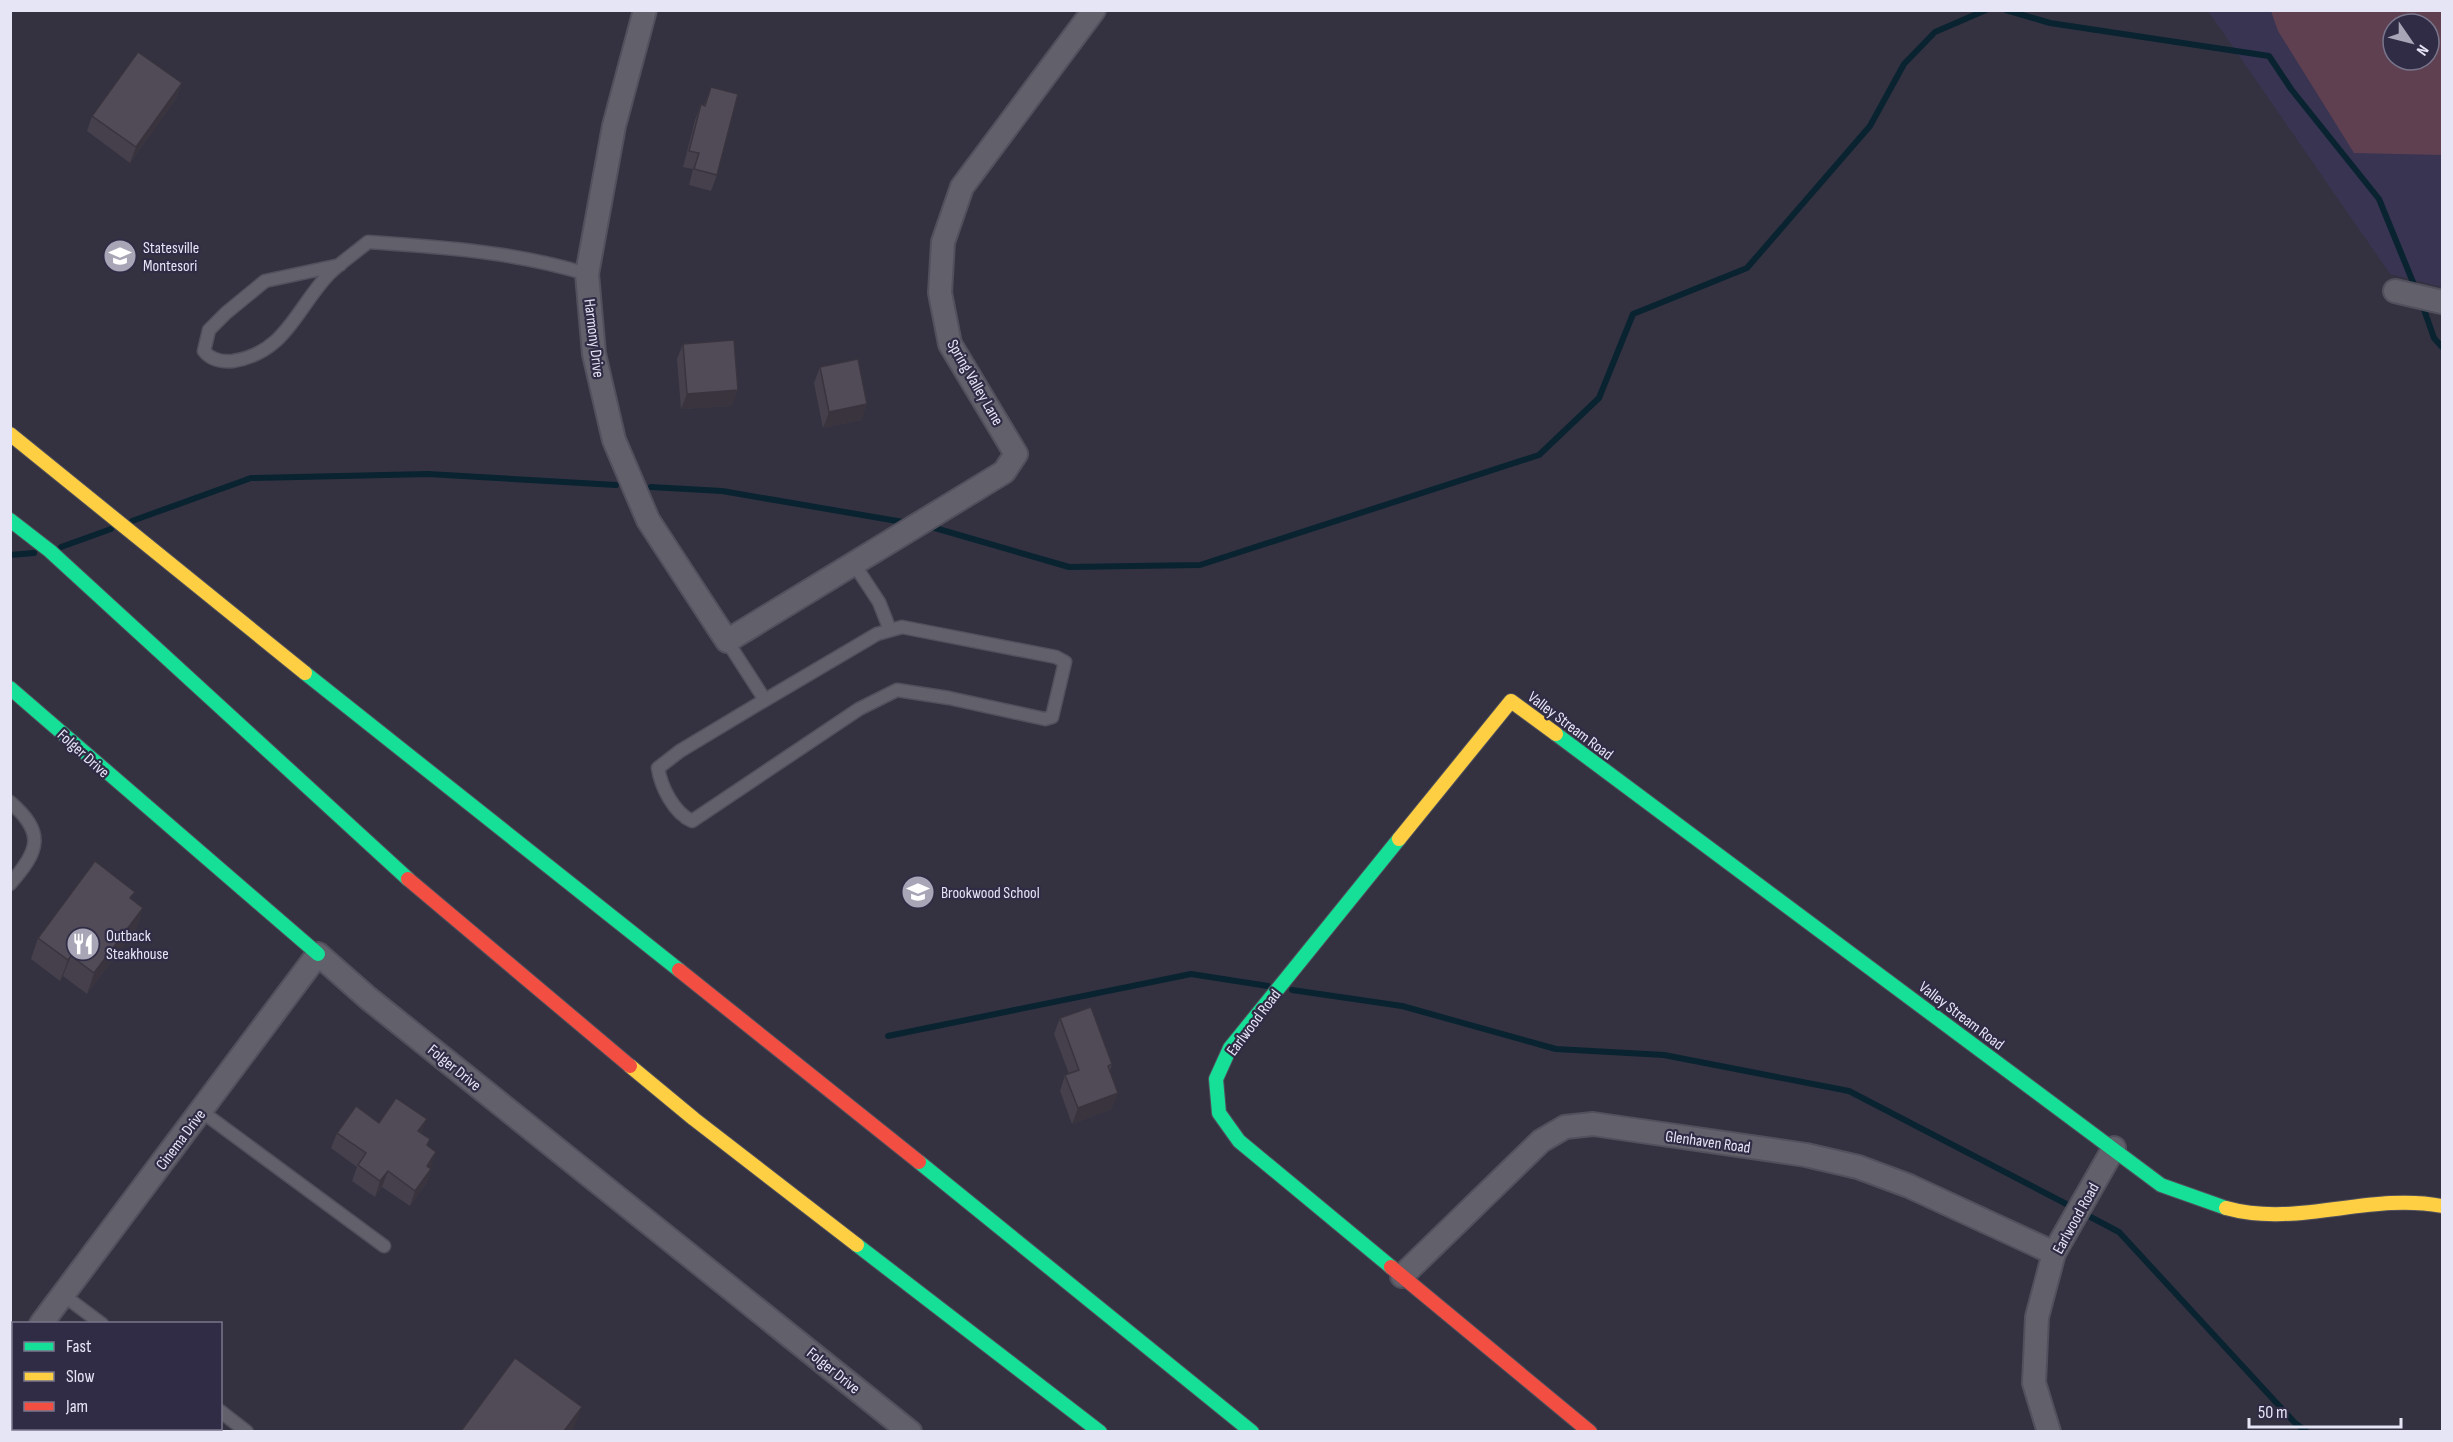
<svg xmlns="http://www.w3.org/2000/svg" width="2453" height="1442" viewBox="0 0 2453 1442" font-family="'Sofia Sans Condensed',sans-serif">
  <rect width="100%" height="100%" fill="#343240"/>
  <path fill="#383452" fill-rule="evenodd" d="M2208,11h234v276l-52,-13zM2393,24h36v36h-36z"/>
  <path fill="#5e4051" fill-rule="evenodd" d="M2271,11h171v144l-88,-2 -76,-122zM2393,24h36v36h-36z"/>
  <g fill="none" stroke-linecap="round" stroke-linejoin="round">
    <path stroke="#092331" stroke-width="6" d="M2006,10l44,13 219,33 22,33 88,110 38,93
      M2422,304l12,34 8,9
      M651,487l71,4 187,32
      M132,521l119,-43 177,-4 188,11
      M928,526l141,41 131,-2 339,-110 60,-57 34,-84 114,-46 123,-142 34,-62 31,-32 51,-22
      M61,547l50,-18
      M10,555l24,-2
      M1292,990l110,16 154,43 108,6 185,36 225,117
      M888,1036l303,-62 77,12
      M2083,1213l36,19 176,191 12,9"/>
    <defs>
      <path id="lane" d="M340,265l-75,16 -39,32 -17,17 -5,21c7,9 18,11 29,10 53,-8 64,-54 96,-87 11,-11 26,-21 39,-32 74,5 148,10 219,32
        M854,564l25,38 11,28
        M727,641l38,59 -85,51 -22,17c3,19 16,45 34,53l167,-112 38,-19 52,8 96,21 7,-2 13,-55 -9,-5 -154,-30 -25,7 -112,66
        M10,802c36,31 29,49 0,82
        M201,1111l183,135
        M63,1295l39,29
        M220,1411l27,21"/>
      <path id="street" d="M645,10l-31,116 -27,148 7,80 20,86 34,80 79,121 277,-169 12,-18 -66,-110 -10,-51 3,-51 19,-55 132,-177
        M2395,291l47,11
        M1402,1276l139,-135 24,-14 28,-3 213,31 52,12 51,19 145,67
        M41,1324l277,-370 50,44 542,434
        M10,1364l4,-4
        M2049,1432l-15,-49 3,-66 17,-64 60,-105"/>
      <path id="fast" d="M10,520l40,31 358,328
        M305,673l374,297
        M10,688l308,266
        M1556,734l605,451 65,23
        M919,1162l333,270
        M857,1245l243,187
        M1391,1267l-152,-126 -20,-28 -3,-34 14,-31 169,-209"/>
      <path id="slow" d="M10,434l295,239
        M1399,839l112,-138 45,33
        M630,1066l64,53 163,126
        M2226,1208c72,20 143,-16 216,-2"/>
      <path id="jam" d="M408,879l222,187
        M679,970l240,192
        M1391,1267l199,165"/>
    </defs>
    <use href="#lane" stroke="#51505c" stroke-width="15"/>
    <use href="#street" stroke="#51505c" stroke-width="26"/>
    <use href="#fast" stroke="#51505c" stroke-width="16"/>
    <use href="#slow" stroke="#51505c" stroke-width="16"/>
    <use href="#jam" stroke="#51505c" stroke-width="16"/>
    <use href="#lane" stroke="#61606b" stroke-width="12"/>
    <use href="#street" stroke="#61606b" stroke-width="22"/>
    <use href="#fast" stroke="#16e098" stroke-width="14"/>
    <use href="#slow" stroke="#ffcf43" stroke-width="14"/>
    <use href="#jam" stroke="#f24e42" stroke-width="14"/>
  </g>
  <path fill="#46404c" d="M182,83l-6,16 -46,64 -43,-32 5,-15z
    M711,87l6,88 -6,16 -22,-6 4,-16 -10,-2 12,-47 6,-16 3,1z
    M683,344l49,62 -51,3 -4,-50z
    M820,367l42,53 -39,8 -9,-45z
    M132,900l11,8 -7,21 -49,65 -24,-18 -3,5 -29,-22 7,-21z
    M1060,1018l52,46 -2,7 2,38 -40,15 -12,-33 5,-16 4,-1 -15,-40z
    M379,1123l43,10 9,36 -5,15 -16,22 -28,-19 -7,10 -23,-16 5,-14 -26,-19 6,-15z"/>
  <path fill="#39343e" d="M182,83l-6,16 -46,64 6,-16z
    M738,390l-6,16 -51,3 6,-15z
    M867,404l-5,16 -39,8 6,-16z
    M143,908l-7,21 -49,65 7,-21z
    M71,956l-8,20 -3,5 8,-21z
    M1118,1093l-6,16 -40,15 6,-16z
    M427,1119l-6,16 -3,-4z
    M436,1152l-5,16 -10,13 6,-15z
    M431,1169l-5,15 -16,22 5,-15z
    M388,1171l-6,16 -7,10 5,-16z
    M582,1407l-8,21 -2,3h-8z"/>
  <path fill="#514b58" stroke="#39343e" stroke-width="1.5" d="M138,52l44,31 -46,64 -44,-31z
    M711,87l27,7 -21,81 -23,-6 5,-16 -10,-2 12,-47 4,2z
    M734,340l4,50 -51,4 -4,-50z
    M858,359l9,45 -38,8 -9,-45z
    M95,861l40,31 -5,6 13,10 -49,65 -23,-17 -3,4 -30,-22z
    M1091,1007l21,57 -4,2 10,27 -40,15 -13,-33 14,-5 -19,-52z
    M396,1098l31,21 -9,12 12,8 -3,6 9,7 -9,14 4,3 -16,22 -27,-20 -8,10 -22,-16 8,-12 -29,-20 19,-27 23,17z
    M515,1358l67,49 -18,24h-103z"/>
  <defs>
    <symbol id="school-disc" viewBox="-11 -11 22 22"><circle r="9.5" fill="#a8a6b6" stroke="#302c46"/><path d="M0-5L7-2L0 1L-7-2ZM-4 1L0 2.5L4 1V4Q0 6-4 4Z" fill="#fff"/></symbol>
    <symbol id="restaurant-disc" viewBox="-11 -11 22 22"><circle r="9.5" fill="#a8a6b6" stroke="#302c46"/><path d="M-5-6h1v4h1v-4h1v4h1v-4h1v5L-1.5 .5V6h-2V.5L-5-1ZM5-6V6H3V1.5H1.5Q1.5-4 5-6Z" fill="#fff"/></symbol>
  </defs>
  <g fill-rule="evenodd">
    <use href="#school-disc" x="101" y="237" width="38" height="38"/>
    <use href="#school-disc" x="899" y="873" width="38" height="38"/>
    <use href="#restaurant-disc" x="64" y="925" width="38" height="38"/>
  </g>
  <g text-anchor="middle" stroke-width="4.5" stroke-linejoin="round" paint-order="stroke">
    <g font-size="16" fill="#e6e5f6" stroke="#302c46" text-anchor="start">
      <text x="143" y="253">Statesville<tspan x="143" dy="18">Montesori</tspan></text>
      <text x="941" y="898">Brookwood School</text>
      <text x="106" y="941">Outback<tspan x="106" dy="18">Steakhouse</tspan></text>
    </g>
    <g font-size="16" fill="#e6e5f6" stroke="#302c46">
      <text transform="translate(595 338) rotate(83)" y="6">Harmony Drive</text>
      <text transform="translate(976 382) rotate(60)" y="6">Spring Valley Lane</text>
      <text transform="translate(1571 725) rotate(37)" y="6">Valley Stream Road</text>
      <text transform="translate(84 753) rotate(42)" y="6">Folger Drive</text>
      <text transform="translate(1962 1015) rotate(37)" y="6">Valley Stream Road</text>
      <text transform="translate(1253 1022) rotate(-53)" y="6">Earlwood Road</text>
      <text transform="translate(455 1067) rotate(39)" y="6">Folger Drive</text>
      <text transform="translate(180 1139) rotate(-53)" y="6">Cinema Drive</text>
      <text transform="translate(1708 1141) rotate(8)" y="6">Glenhaven Road</text>
      <text transform="translate(2075 1218) rotate(-61)" y="6">Earlwood Road</text>
      <text transform="translate(834 1370) rotate(39)" y="6">Folger Drive</text>
    </g>
  </g>
  <rect width="2453" height="1442" fill="none" stroke="#e6e5f6" stroke-width="24"/>
  <rect x="12" y="1322" width="210" height="108" fill="#302c46" stroke="#79768c" stroke-width="1.5"/>
  <rect x="24" y="1342" width="30" height="9" fill="#16e098" stroke="#79768c" stroke-width="1.5"/>
  <text x="66" y="1352" font-size="18" fill="#e6e5f6">Fast</text>
  <rect x="24" y="1372" width="30" height="9" fill="#ffcf43" stroke="#79768c" stroke-width="1.5"/>
  <text x="66" y="1382" font-size="18" fill="#e6e5f6">Slow</text>
  <rect x="24" y="1402" width="30" height="9" fill="#f24e42" stroke="#79768c" stroke-width="1.5"/>
  <text x="66" y="1412" font-size="18" fill="#e6e5f6">Jam</text>
  <g transform="translate(2411 42) rotate(125)"><circle r="28" fill="#302c46" stroke="#79768c" stroke-width="1.5"/>
  <path d="M0-4.5L10 22L0 15L-10 22Z" fill="#a8a6b6"/>
  <text y="-9" font-size="16" font-weight="bold" text-anchor="middle" fill="#e6e5f6">N</text>
  </g>
  <path d="M2249 1418v9h152v-9" fill="none" stroke="#e6e5f6" stroke-width="3"/>
  <text x="2258" y="1418" font-size="18" fill="#e6e5f6" stroke="#302c46" stroke-width="4.5" paint-order="stroke">50 m</text>
</svg>
